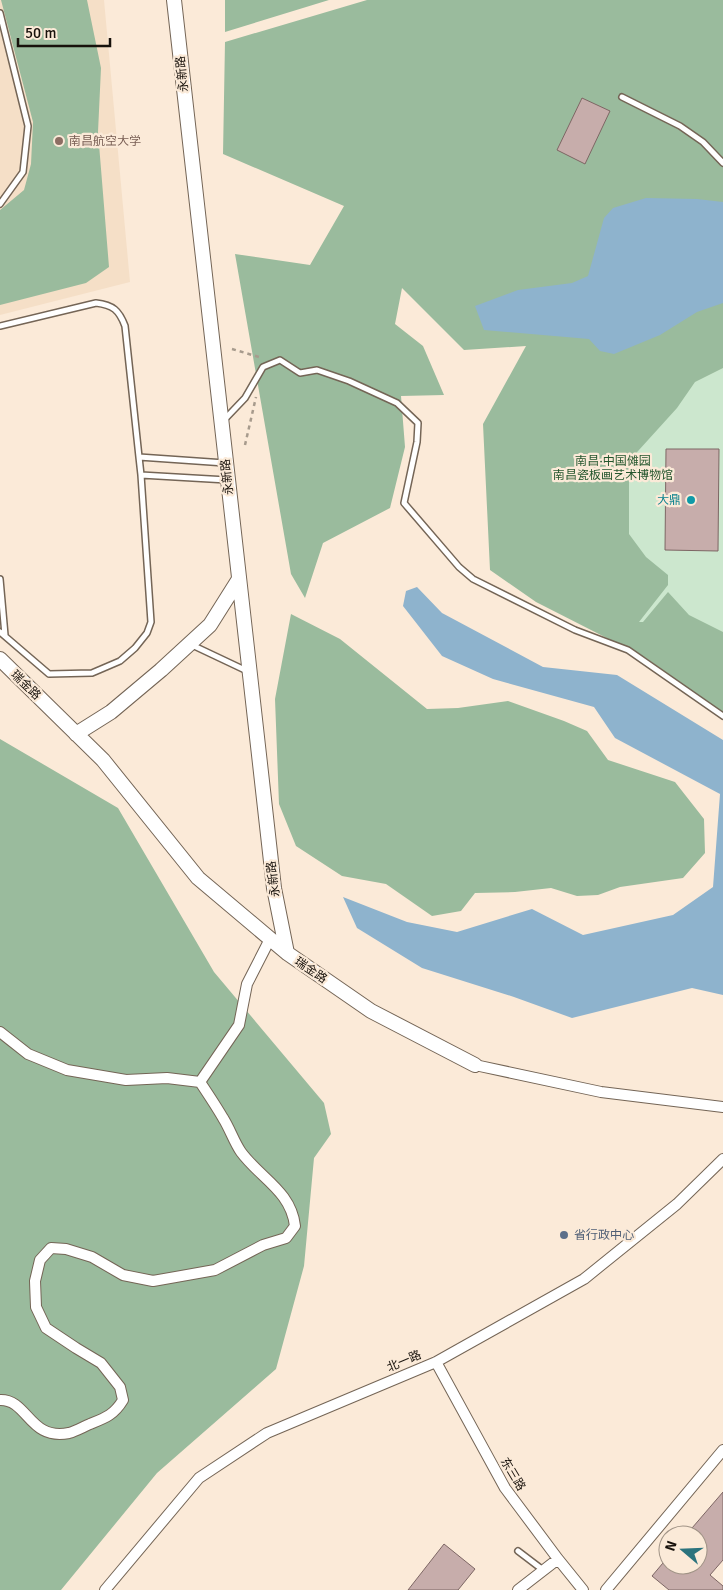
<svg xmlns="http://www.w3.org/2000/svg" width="723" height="1590" viewBox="0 0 723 1590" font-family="Signika,'Noto Sans SC',sans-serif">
  <rect width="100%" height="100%" fill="#fbead8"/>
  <path fill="#f5dfc7" d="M0,0h104l26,282 -130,33z"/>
  <path fill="#cce7ce" d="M723,313v394l-86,-63 -83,-275z"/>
  <path fill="#9abb9d" d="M1,0h86l14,68 -3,64 11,135 -23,16 -86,22v-95l24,-20 7,-26 2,-42z
    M225,0h104l-104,32z
    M367,0h356v368l-28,14 -18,26 -48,53v73l17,23 22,18v10l-29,37h4l25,-30 21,23 34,17v81l-77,-55 -110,-56 -46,-32 -7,-146 43,-78 -62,4 -62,-62 -7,36 28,22 21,49 -43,1 4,51 -15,61 -67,35 -18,55 -14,-24 -56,-320 75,11 34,-59 -121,-52 2,-112z
    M291,614l49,25 87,70 31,-1 50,-7 56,20 23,10 21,29 67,22 29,37 1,34 -22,25 -63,9 -22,8 -21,1 -26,-8 -36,4 -40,1 -14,18 -29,5 -46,-32 -44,-8 -46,-30 -17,-42 -4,-105z
    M0,739l118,69 96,164 110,131 7,31 -17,24 -10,108 -28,103 -119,104 -96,117h-61z"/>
  <path fill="#8eb3cd" d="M646,198l51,1 26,3v101l-26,9 -37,23 -46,19 -14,-3 -11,-12 -105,-9 -9,-24 43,-16 54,-7 16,-7 16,-58 9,-10z
    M417,587l25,26 101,54 74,8 106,65v255l-31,-7 -120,30 -58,-21 -92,-29 -65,-40 -14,-31 64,25 50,10 75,-23 51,26 90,-20 40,-28 7,-93 -105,-56 -21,-31 -101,-28 -51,-23 -39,-50 3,-15z"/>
  <path fill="#c7adab" stroke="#7d6664" d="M582,98l28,13 -25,53 -28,-14z
    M666,449h53l-1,102 -53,-1z
    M723,1492v68l-13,15 13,11v4h-54l-17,-14 16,-19v8h30v-30h-12z
    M444,1544l31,25 -17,21h-50z"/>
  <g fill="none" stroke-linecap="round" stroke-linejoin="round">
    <defs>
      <path id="lane" d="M0,13l28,113 -5,46 -23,32
        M622,97l58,29 23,16 20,21
        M0,326l96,-23c17,2 23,7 29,23l14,131 86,6
        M224,420l21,-22 18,-31 17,-7 20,13 17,-3 32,11 48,22 21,20 -1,19 -13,61 55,64 14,12 102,51 53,20 95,66
        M139,457l2,18
        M0,579l5,56
        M0,632l49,42 43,-1 28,-12 15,-13 12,-15 4,-11 -10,-147 86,5
        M192,645l55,26
        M518,1551l25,19"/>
      <path id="street" d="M0,1032l28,22 39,16 59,10 41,-2 33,4 39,-57 8,-41 23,-45
        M475,1065l126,27 122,15
        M436,1362l69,126 53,71 25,31
        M0,1400c28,-1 29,41 69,33 7,-2 14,-6 21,-9 15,-6 24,-9 33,-24l-3,-13 -19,-24 -25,-15 -30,-20 -10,-21 -1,-26 5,-21 11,-12 15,1 26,8 31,18 30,6 62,-11 48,-25 23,-7 9,-12c-4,-35 -35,-48 -54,-74 -7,-10 -11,-23 -18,-34 -7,-12 -15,-24 -23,-36
        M105,1590l94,-112 68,-45 169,-71 148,-83 93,-75 46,-45
        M518,1590l40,-31
        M606,1590l117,-140"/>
      <path id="secondary" d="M174,0l100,888 13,65
        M0,659l103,101 95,118 89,75 84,58 104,54
        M76,734l35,-22 50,-42 49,-45 29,-46"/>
    </defs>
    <use href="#lane" stroke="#746556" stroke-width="8"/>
    <use href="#street" stroke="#746556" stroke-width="12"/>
    <use href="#secondary" stroke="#746556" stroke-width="16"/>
    <path stroke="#a79b8d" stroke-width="2.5" stroke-dasharray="4 4" stroke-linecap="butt" d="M232,349l27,8 1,3
      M245,445l11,-48"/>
    <use href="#lane" stroke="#fff" stroke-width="5"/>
    <use href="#street" stroke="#fff" stroke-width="10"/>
    <use href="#secondary" stroke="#fff" stroke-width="14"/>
  </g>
  <circle fill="#8d6e63" stroke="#fbead8" stroke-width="2" cx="59" cy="141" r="5"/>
  <circle fill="#0f9aa8" stroke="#fbead8" stroke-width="2" cx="691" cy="500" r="5"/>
  <circle fill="#5c6f8a" stroke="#fbead8" stroke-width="2" cx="564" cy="1235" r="5"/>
  <g text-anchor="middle" stroke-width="4.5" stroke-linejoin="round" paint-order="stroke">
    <g font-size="12" fill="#17110b" stroke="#fbead8">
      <text transform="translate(182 74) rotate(-96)" y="4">永新路</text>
      <text transform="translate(227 477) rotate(-96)" y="4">永新路</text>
      <text transform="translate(26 685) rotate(44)" y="4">瑞金路</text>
      <text transform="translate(273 879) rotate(-97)" y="4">永新路</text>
      <text transform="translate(311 970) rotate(34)" y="4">瑞金路</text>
      <text transform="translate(404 1361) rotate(-23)" y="4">北一路</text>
      <text transform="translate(513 1474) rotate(59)" y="4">东三路</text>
    </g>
    <g font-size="12" fill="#785e54" stroke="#fbead8" text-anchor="start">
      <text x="69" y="145">南昌航空大学</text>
    </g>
    <g font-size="12" fill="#24562d" stroke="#fbead8">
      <text x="613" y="465">南昌·中国傩园<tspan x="613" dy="14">南昌瓷板画艺术博物馆</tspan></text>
    </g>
    <g font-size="12" fill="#0d838f" stroke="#fbead8" text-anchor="end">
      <text x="681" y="504">大鼎</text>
    </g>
    <g font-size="12" fill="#4e5e75" stroke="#fbead8" text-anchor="start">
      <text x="574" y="1239">省行政中心</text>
    </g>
  </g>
  <g transform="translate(683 1550) rotate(289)"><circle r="24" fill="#fbead8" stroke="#a09386"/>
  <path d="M0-4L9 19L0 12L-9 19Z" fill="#2b737d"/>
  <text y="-8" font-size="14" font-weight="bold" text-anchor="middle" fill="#17110b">N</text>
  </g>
  <path d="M18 38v8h92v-8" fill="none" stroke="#17110b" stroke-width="2.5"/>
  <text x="25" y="38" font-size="15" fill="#17110b" stroke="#fbead8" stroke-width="4" paint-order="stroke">50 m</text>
</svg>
